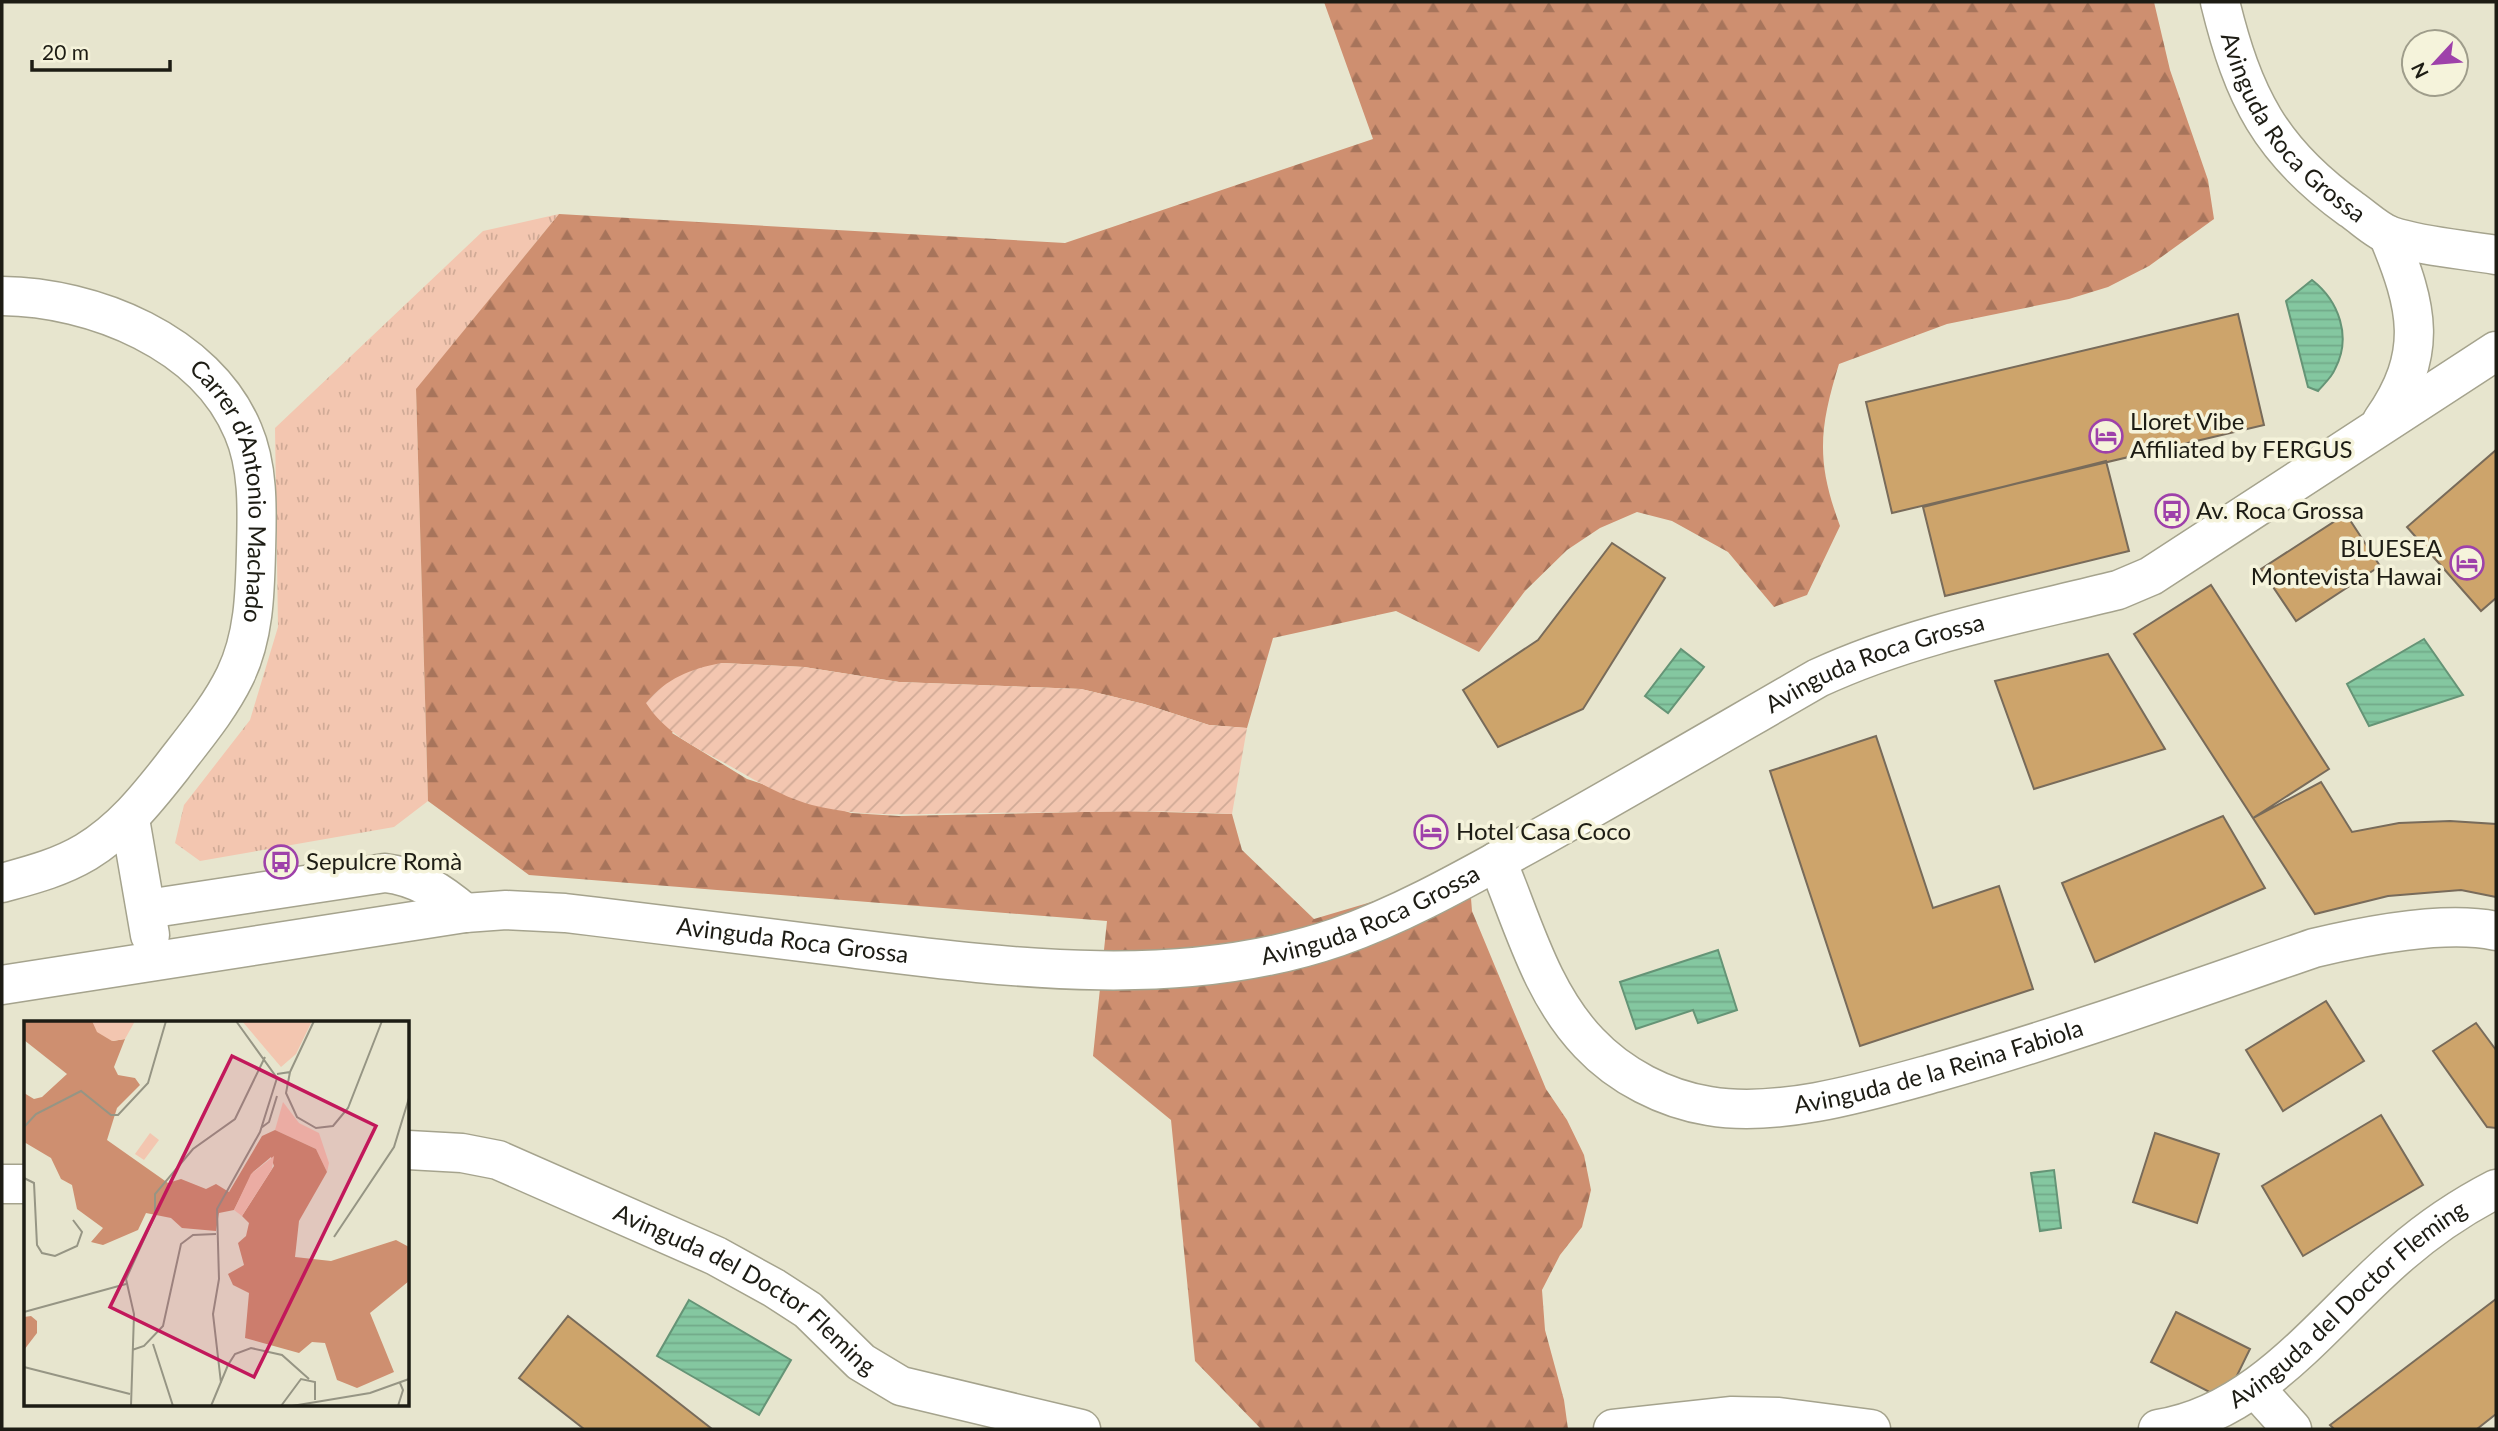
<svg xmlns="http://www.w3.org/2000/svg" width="2498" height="1431" viewBox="0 0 2498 1431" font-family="Lato,sans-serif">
  <defs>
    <pattern id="grass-tufts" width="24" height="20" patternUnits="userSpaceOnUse" patternTransform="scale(1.75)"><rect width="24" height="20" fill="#f3c6b0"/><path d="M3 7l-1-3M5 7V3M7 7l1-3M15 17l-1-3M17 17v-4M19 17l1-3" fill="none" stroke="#d0aa96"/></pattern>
    <pattern id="forest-firs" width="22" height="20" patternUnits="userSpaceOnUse" patternTransform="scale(1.75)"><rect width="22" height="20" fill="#ce8f70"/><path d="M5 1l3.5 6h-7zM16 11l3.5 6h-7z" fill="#a7745b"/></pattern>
    <pattern id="garden-furrows" width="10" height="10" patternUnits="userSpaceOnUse" patternTransform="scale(1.75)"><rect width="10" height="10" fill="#f3c6b0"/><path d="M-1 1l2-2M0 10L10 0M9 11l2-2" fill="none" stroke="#d0aa96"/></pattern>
    <pattern id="water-rules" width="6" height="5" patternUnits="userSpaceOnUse" patternTransform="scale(1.75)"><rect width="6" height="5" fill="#84c7a0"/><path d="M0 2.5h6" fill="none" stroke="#72aa89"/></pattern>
  </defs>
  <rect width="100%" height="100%" fill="#e7e5ce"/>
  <path fill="url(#grass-tufts)" d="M559,214l-143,176 12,411 -34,26 -194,34 -25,-18 9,-38 66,-85 28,-93 -3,-199 208,-197z"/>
  <path fill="url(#forest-firs)" d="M1324,2h830l16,68 38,110 6,39 -65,47 -41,21 -39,12 -122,25 -108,40c-20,65 -23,97 1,162l-33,69 -33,12 -46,-55 -56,-31 -35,-9 -37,16 -33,22 -42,41 -46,61 -83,-41 -123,27 -26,90 -38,-3 -65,-21 -63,-15 -182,-7 -95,-15 -83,-4 -49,70 75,46 104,34 48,3 227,-5 106,3 10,36 72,69 155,-46 3,38 74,178 21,31 17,35 7,35 -9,37 -22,28 -18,35 3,40 19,70 4,29h-307l-66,-68 -24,-241 -78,-64 14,-135 -578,-46 -101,-74 -12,-412 143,-175 506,29 308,-104z"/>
  <path fill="url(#garden-furrows)" d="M721,663l83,4 95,15 182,7 63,15 65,21 38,3 -15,86c-82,-5 -164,-1 -245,-1 -60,-1 -117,7 -175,-8 -31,-8 -64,-29 -91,-44 -29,-15 -57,-30 -75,-58 21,-25 44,-34 75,-40z"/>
  <path fill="url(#water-rules)" stroke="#659476" stroke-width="2" d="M2312,280c27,21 40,57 23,89 -3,8 -12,16 -17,22l-10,-4 -22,-86z
    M2424,639l39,56 -94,31 -22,-42z
    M1681,649l23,18 -36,46 -23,-17z
    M1718,950l19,60 -39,13 -5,-13 -57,19 -16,-47z
    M2054,1170l7,58 -21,3 -9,-58z
    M689,1300l102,60 -32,55 -102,-59z"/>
  <path fill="#cda46b" stroke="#786b5a" stroke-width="2" d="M2238,314l26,111 -372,88 -26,-111z
    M2496,450v148l-15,13 -74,-84z
    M2106,461l23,90 -184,45 -22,-89z
    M2346,514l34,52 -84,55 -35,-52z
    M1612,543l53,35 -82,131 -85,38 -35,-57 75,-50z
    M2211,585l118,184 -76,49 -119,-184z
    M2108,654l57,95 -131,40 -39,-108z
    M1876,736l57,172 66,-22 34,103 -173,57 -90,-275z
    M2321,782l31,50 47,-9 51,-2 46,3v73l-35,-7 -73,6 -73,18 -62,-96z
    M2223,816l42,72 -170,74 -33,-79z
    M2326,1001l38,60 -81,50 -37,-61z
    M2476,1023l20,27v78l-9,-1 -54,-76z
    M2381,1115l42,70 -120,71 -41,-70z
    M2155,1133l64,21 -22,69 -64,-21z
    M2496,1299v115l-19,15h-143l-4,-4z
    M2176,1312l74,37 -25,51 -74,-38z
    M568,1316l144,113h-128l-65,-51z"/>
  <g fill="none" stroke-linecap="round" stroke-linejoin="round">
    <defs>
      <g id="minor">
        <path id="s1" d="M2220,2c23,94 50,149 131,207 12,8 26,22 40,27 33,11 71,13 105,19"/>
        <path id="s2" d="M2,296c91,1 204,46 241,135 16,37 14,81 13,120 -1,42 -2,86 -21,125 -16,33 -41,62 -63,91 -26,33 -50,63 -86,85 -27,16 -55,23 -84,31"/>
        <path d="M2382,421c47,-67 36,-114 6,-186"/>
        <path d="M130,819l20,116"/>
        <path id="s3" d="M1497,861c26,62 44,132 92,182 31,33 76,56 120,63 71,12 160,-15 229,-34 127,-36 251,-81 376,-124 50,-12 132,-28 182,-17"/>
        <path d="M147,909l238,-36c33,4 55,19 80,40"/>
        <path id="s4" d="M2,985l463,-72 41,-3 59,3c95,11 190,23 284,35 160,20 333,43 489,-11 71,-25 137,-64 203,-100 93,-52 185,-106 277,-159 95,-44 199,-63 300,-88l33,-14 345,-225"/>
        <path id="s5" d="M408,1150l54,3 36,7 218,96 58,32 34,22 53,52 40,24 180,43"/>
        <path d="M2,1184h24"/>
        <path d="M2256,1389l36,40"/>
        <path d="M1613,1429l119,-13 47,1 92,12"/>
        <path id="s6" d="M2158,1429c103,-16 167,-111 242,-175 30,-26 61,-47 96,-65"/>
      </g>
    </defs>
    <use href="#minor" stroke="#a5a38d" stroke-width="41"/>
    <use href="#minor" stroke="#fff" stroke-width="38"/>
  </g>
  <defs>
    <symbol id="hotel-ring" viewBox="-11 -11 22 22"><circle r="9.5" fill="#f5f3db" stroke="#9e41aa" stroke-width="1.5"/><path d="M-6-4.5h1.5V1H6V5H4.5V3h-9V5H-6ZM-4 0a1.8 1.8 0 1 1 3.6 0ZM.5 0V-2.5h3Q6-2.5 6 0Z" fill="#9e41aa"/></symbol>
    <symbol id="bus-ring" viewBox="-11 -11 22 22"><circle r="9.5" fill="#f5f3db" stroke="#9e41aa" stroke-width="1.5"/><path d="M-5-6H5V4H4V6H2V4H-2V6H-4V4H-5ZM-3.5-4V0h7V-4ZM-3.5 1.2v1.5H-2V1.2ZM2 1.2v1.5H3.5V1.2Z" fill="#9e41aa"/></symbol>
  </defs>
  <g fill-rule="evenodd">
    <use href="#hotel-ring" x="2087" y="417" width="38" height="38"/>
    <use href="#bus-ring" x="2153" y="492" width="38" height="38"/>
    <use href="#hotel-ring" x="2448" y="544" width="38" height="38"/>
    <use href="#hotel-ring" x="1412" y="813" width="38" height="38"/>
    <use href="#bus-ring" x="262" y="843" width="38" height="38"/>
  </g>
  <g text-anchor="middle" stroke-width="7" stroke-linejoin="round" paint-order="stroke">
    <g font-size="24" fill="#1d1c14" stroke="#f5f3db">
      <text dy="8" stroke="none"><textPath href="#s1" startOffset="149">Avinguda Roca Grossa</textPath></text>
      <text dy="8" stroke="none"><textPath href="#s2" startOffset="346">Carrer d'Antonio Machado</textPath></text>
      <text dy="8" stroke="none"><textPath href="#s4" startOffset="1953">Avinguda Roca Grossa</textPath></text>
      <text dy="8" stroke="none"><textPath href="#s4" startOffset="1386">Avinguda Roca Grossa</textPath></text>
      <text dy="8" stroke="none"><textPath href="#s4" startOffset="798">Avinguda Roca Grossa</textPath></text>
      <text dy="8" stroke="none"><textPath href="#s3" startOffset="578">Avinguda de la Reina Fabiola</textPath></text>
      <text dy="8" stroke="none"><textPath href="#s5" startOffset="371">Avinguda del Doctor Fleming</textPath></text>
      <text dy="8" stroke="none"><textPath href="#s6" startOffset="231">Avinguda del Doctor Fleming</textPath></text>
    </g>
    <g font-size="24" fill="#1d1c14" stroke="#f5f3db" text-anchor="start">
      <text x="2130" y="430">Lloret Vibe<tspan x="2130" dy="28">Affiliated by FERGUS</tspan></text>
      <text x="2196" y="519">Av. Roca Grossa</text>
      <text x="2442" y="557" text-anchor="end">BLUESEA<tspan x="2442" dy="28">Montevista Hawai</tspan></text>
      <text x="1456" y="840">Hotel Casa Coco</text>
      <text x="306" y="870">Sepulcre Romà</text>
    </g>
  </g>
  <g transform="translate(24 1021)">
    <rect width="385" height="385" fill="#e7e5ce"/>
    <path d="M218,0h70l-16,33 -15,13zM259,81l16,21 20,10 10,30 -2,9 -11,-23 -41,-19z" fill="#f3c6b0"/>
    <path d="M0,0h68l21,20 12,-2 -11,28 4,8 17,3 5,7 -23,23 -10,32 61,43 13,-4 25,10 10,-5 13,8 33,-56 13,-6 41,19 11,23 -28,49 -4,36 36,4 65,-21 13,7v34l-39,32 24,59 -37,16 -20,-8 -12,-37 -13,-1 -13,11 -54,-15 4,-45 -16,-8 -5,-11 16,-9 -6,-22 8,-7 3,-13 -7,-7 32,-50 -3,-9 -18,15 -19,38 -15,3 -3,18 -34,-3 -11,-10 -25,-5 -8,17 -35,15 -12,-3 12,-14 -26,-19 -5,-24 -11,-6 -10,-21 -27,-16v-49l10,6 8,-2 25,-23 -43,-34zM7,295l6,5v12l-13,17v-33z" fill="#ce8f70"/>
    <path d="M68,0h43l-10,18 -13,2 -15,-9zM250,135l-2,13 -30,47 -8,-6 17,-36z" fill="#f3c6b0"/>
    <path d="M126,112l9,7 -15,20 -9,-6z" fill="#f3c6b0"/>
    <path fill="none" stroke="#969584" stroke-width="2" d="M266,51l-4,21 11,24 19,11 17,-2 15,-18 34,-87M253,53l13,-2 24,-51M0,106l12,-13 45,-23 30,24h7l30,-32 18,-62M237,107l8,-6 8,-26M0,157l10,5 3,62 5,8 13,3 22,-10 5,-14 -9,-12M310,216l60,-90 15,-49M0,291l102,-28M129,323l20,62M108,329l12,-4 19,-20 18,-82 12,-9 23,-1M0,346l106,27M197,362l-8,-69 6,-35 -2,-70 43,-77 17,-54 -41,-57M107,385l3,-92 -8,-35 29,-64v-21l38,-45 42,-30 30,-62M187,385l17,-41 7,-11 16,-6 31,7 27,24M257,385l20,-27 14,3v18M268,385l78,-13 39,-14M374,385l5,-16 -3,-7"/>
    <path fill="#c2185b" fill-opacity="0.15" stroke="#c2185b" stroke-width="3.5" d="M208,35l144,70 -122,251 -144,-70z"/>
    <rect width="385" height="385" fill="none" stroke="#1d1c14" stroke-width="3.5"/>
  </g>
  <rect width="2498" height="1431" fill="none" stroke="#1d1c14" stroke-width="7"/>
  <g transform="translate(2435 63) rotate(244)"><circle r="33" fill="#f5f3db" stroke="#9f9d8b" stroke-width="2"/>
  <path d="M0-5L12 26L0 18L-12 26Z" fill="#9e41aa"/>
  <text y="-10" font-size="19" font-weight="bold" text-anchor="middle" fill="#1d1c14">N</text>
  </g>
  <path d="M32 60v10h138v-10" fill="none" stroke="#1d1c14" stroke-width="3.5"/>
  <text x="42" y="60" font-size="21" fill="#1d1c14" stroke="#f5f3db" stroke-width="5" paint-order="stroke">20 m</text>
</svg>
